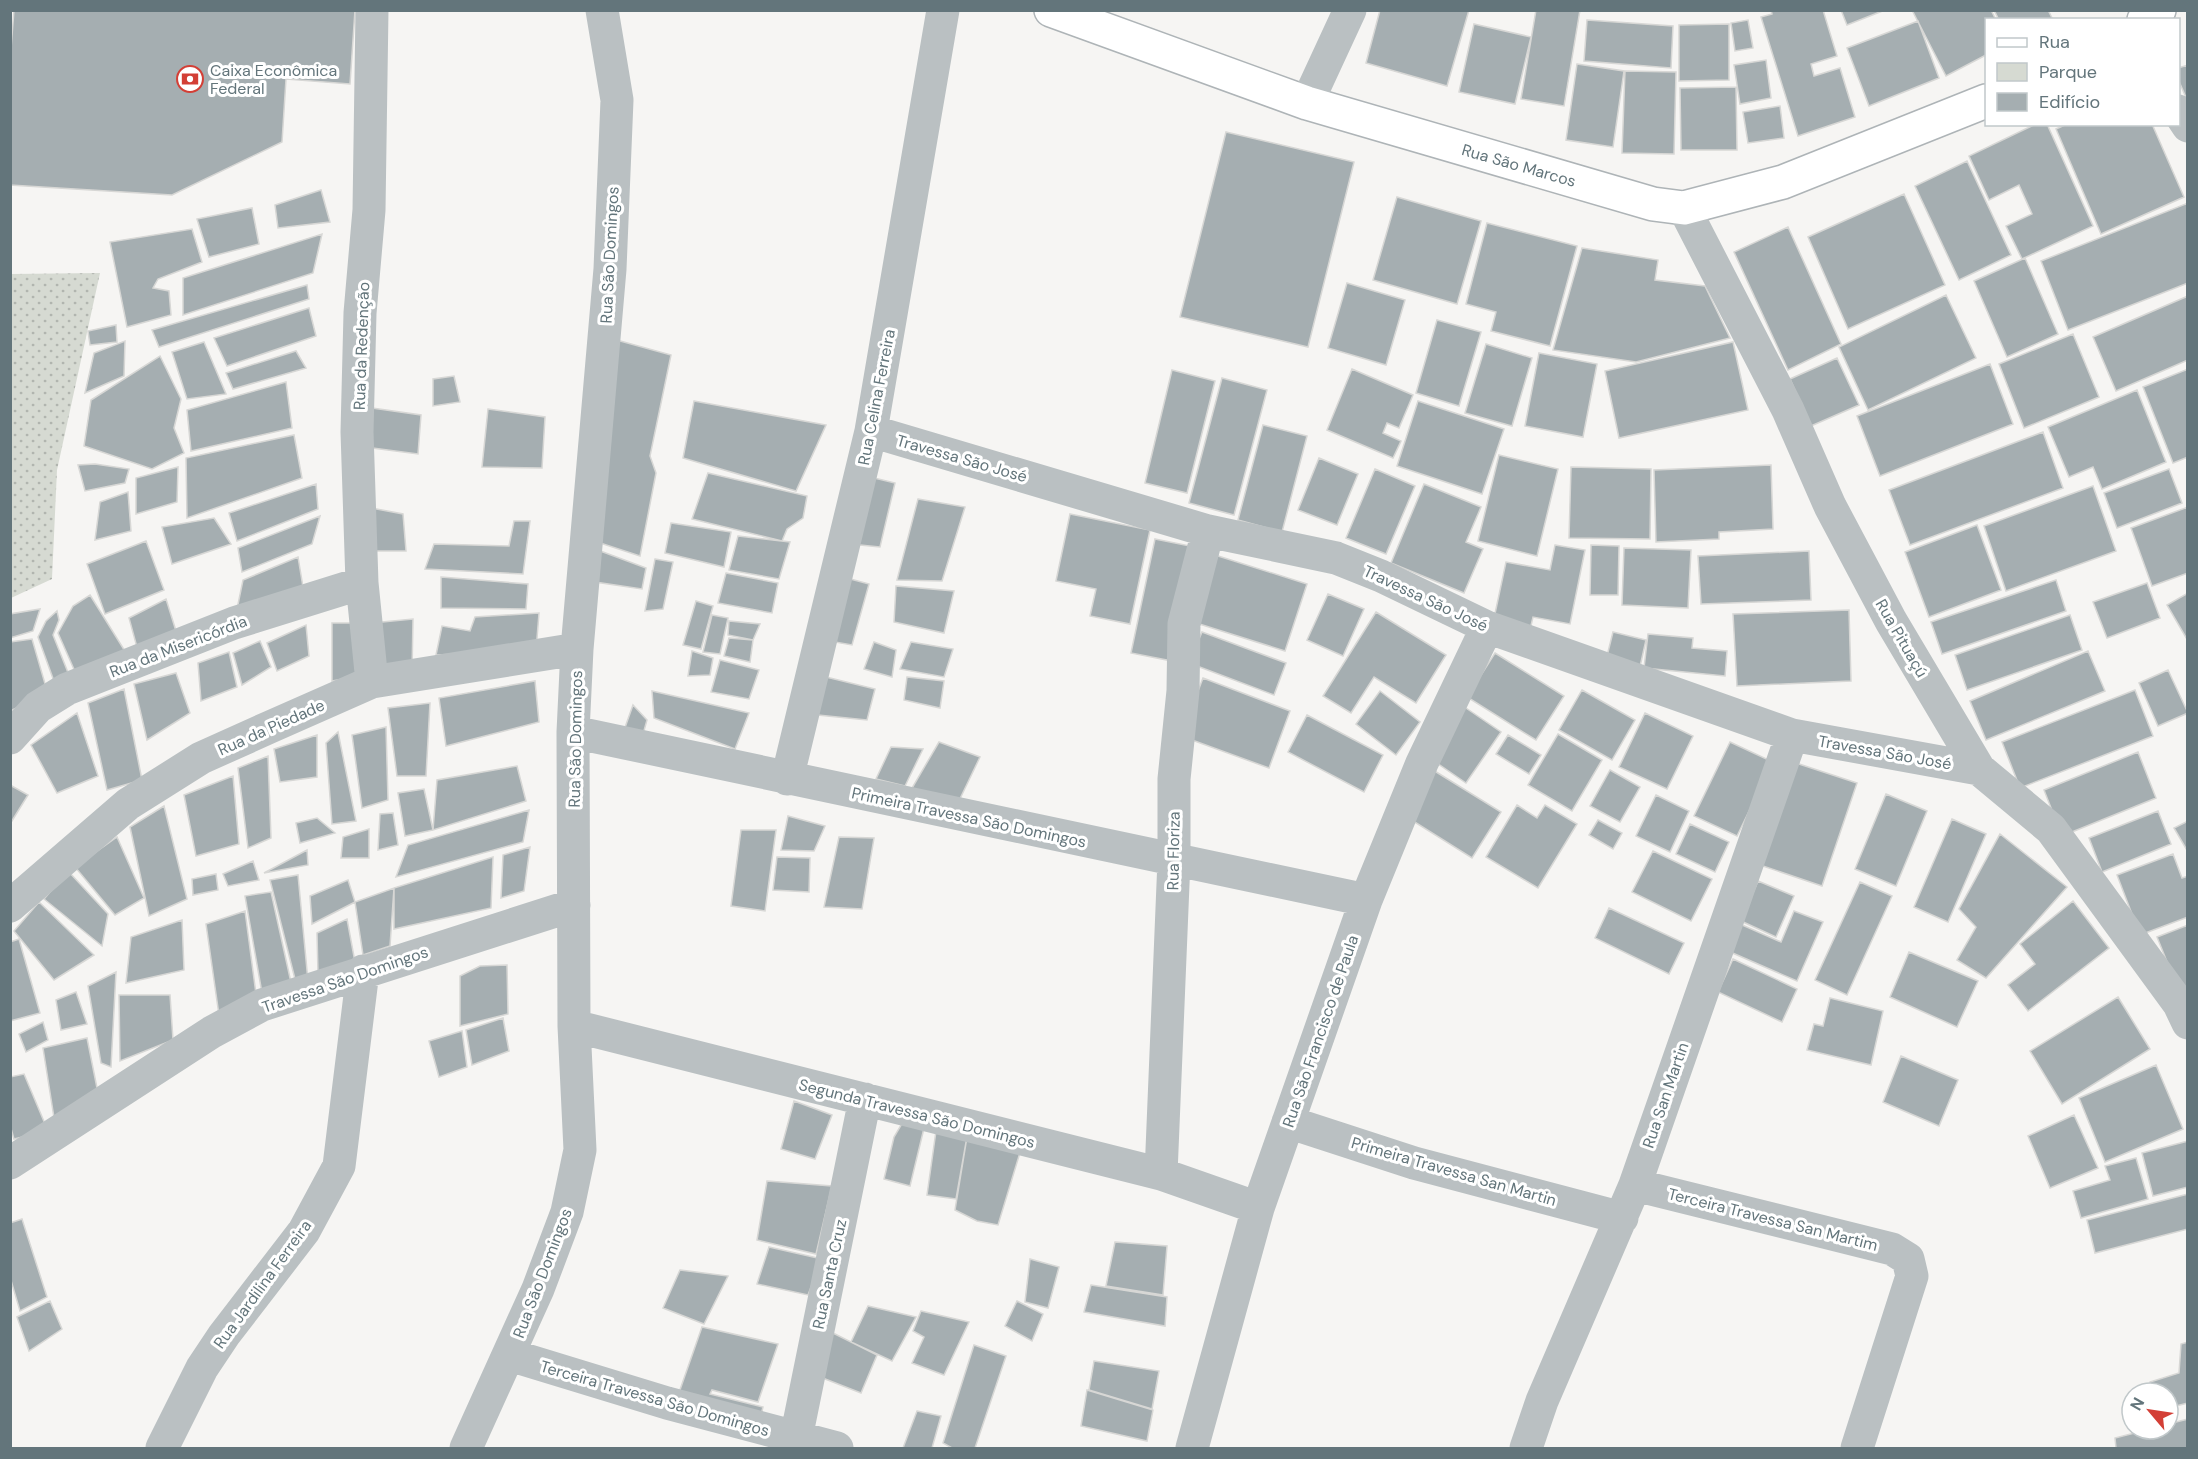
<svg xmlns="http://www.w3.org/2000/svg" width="2198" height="1459" viewBox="0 0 2198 1459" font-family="'DM Sans',sans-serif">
  <defs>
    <pattern id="green-dots" width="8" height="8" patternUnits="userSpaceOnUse" patternTransform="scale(1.5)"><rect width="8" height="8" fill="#d6dad2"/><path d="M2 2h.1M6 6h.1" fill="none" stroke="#b1b5af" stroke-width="1.8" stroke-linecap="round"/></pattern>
  </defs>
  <rect width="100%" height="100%" fill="#f6f5f3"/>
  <path fill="url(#green-dots)" d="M100,273l-43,197 -5,109 -41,19v-324z"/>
  <path fill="#a5aeb1" stroke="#d7d7d5" stroke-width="1.5" d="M14,10h341l-5,74 -64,-5 -4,63 -110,53 -162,-10v-124z
    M1380,10h89l-22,76 -81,-23z
    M1536,10h44l-16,96 -43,-7z
    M1771,10h52l14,46 -26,8 3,12 26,-8 15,49 -57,19 -37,-119 11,-3z
    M1841,10h44l-38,15z
    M1912,10h79l5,10h-10v35l-40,21z
    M1994,10h54l5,10h-54z
    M1587,20l86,6 -2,42 -87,-7z
    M1748,20l5,28 -18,3 -4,-28z
    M1918,21l21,57 -70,28 -22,-58z
    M1474,24l57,13 -16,67 -56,-12z
    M1729,24v56l-50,1v-56z
    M1766,60l5,38 -31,6 -6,-39z
    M1577,64l47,7 -11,76 -47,-7z
    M2188,65v37l-10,-23v-11z
    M1625,71l51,1 -2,82 -52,-1z
    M1736,87l1,63h-56l-1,-62z
    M1780,106l4,32 -36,5 -5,-31z
    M2036,124h11l46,102 -71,33 -16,-33 26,-12 -13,-29 -30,15 -20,-44z
    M2067,124h85l32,73 -83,37 -45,-105z
    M1226,132l128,30 -46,185 -128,-30z
    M1967,161l44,94 -52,25 -44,-94z
    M321,190l9,32 -52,6 -3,-23z
    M1904,194l41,91 -97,44 -40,-92z
    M1397,197l84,24 -24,83 -84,-24z
    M2188,203v80l-120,47 -27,-69z
    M252,208l7,36 -50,13 -12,-38z
    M1487,223l90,23 -27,100 -59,-15 5,-19 -30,-8z
    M1788,227l53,117 -53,26 -54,-118z
    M192,229l10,33 -44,17 -5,9 16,3 2,24 -44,12 -17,-85z
    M322,234l-9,39 -130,42v-37z
    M1582,248l76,12 -3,20 50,6 25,52 -94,24 -83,-12z
    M2025,258l33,76 -51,23 -33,-76z
    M1347,283l58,17 -19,65 -58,-17z
    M307,285l2,14 -150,48 -7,-17z
    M1946,295l30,63 -108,52 -29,-63z
    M2188,296v64l-72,31 -23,-54z
    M309,308l7,28 -89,30 -13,-28z
    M1437,320l44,12 -22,74 -43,-13z
    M116,325l1,17 -27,3 -2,-14z
    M2073,334l26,63 -75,31 -25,-64z
    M613,339l58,16 -21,101 6,17 -16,83 -46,-15z
    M125,341l-1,35 -39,17 9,-40z
    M204,342l22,52 -39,5 -15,-47z
    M1733,342l15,68 -129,28 -14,-67z
    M1486,344l46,14 -20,68 -47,-13z
    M296,351l10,17 -73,21 -7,-16z
    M1539,353l58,11 -14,73 -58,-11z
    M160,356l21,43 -7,29 10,25 -32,16 -68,-23 7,-46z
    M1837,358l22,47 -48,21 -21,-47z
    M1990,364l23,60 -133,52 -23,-60z
    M1352,369l61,26 -14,33 -12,-5 -4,10 18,8 -8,17 -66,-28z
    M2188,369v88l-15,6 -30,-76z
    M1172,370l43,11 -28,112 -42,-10z
    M454,376l6,26 -27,4v-27z
    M1222,378l45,12 -33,125 -45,-12z
    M286,382l6,46 -101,23 -4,-41z
    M2137,390l29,72 -64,27 -9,-22 -24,10 -21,-50z
    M694,401l132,24 -30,66 -113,-33z
    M1418,401l86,28 -22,65 -85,-28z
    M372,408l49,7 -3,39 -53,-7z
    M488,409l57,8 -3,51 -60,-1z
    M1263,425l44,11 -25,96 -44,-12z
    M2043,432l20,56 -153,57 -21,-55z
    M294,435l8,43 -115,40 -1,-60z
    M1499,455l59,14 -21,87 -59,-15z
    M1319,458l39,16 -21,51 -39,-15z
    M95,464l34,5 -4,14 -40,8 -7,-26z
    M1771,465l2,64 -54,3v7l-63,3 -2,-72z
    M178,467l-1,35 -41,12v-36z
    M1571,467l80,2 -1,70 -81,-1z
    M1375,469l40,17 -29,68 -40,-16z
    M2169,469l13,34 -65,25 -13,-35z
    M708,473l99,23 -4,22 -16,11 -5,12 -90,-22z
    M866,476l29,7 -15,64 -30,-3z
    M316,484l2,25 -81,32 -8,-28z
    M1424,484l57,23 -15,35 17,7 -19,44 -73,-30z
    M2093,486l23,65 -110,40 -22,-65z
    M128,492l3,39 -36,9 5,-38z
    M918,499l47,8 -23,74 -45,-1z
    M366,507l37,7 3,37h-37z
    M2188,507v66l-36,13 -21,-58z
    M1070,514l80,16 -20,94 -40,-8 6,-27 -40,-8z
    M320,516l-8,28 -70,28 -4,-24z
    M214,518l17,26 -59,20 -10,-37z
    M514,521h16l-7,53 -98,-5 9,-25 75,2z
    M671,523l60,9 -7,35 -59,-14z
    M1977,525l24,65 -72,27 -24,-65z
    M738,536l52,6 -11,37 -50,-9z
    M1155,539l40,8 -23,114 -41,-8z
    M146,541l18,49 -59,24 -18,-50z
    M1555,545l30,5 -15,74 -37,-7 -3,13 -37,-7 13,-61 44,8z
    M1591,545l28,1 -1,49h-28z
    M1624,548l67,2 -3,58 -66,-3z
    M595,549l51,19 -4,21 -47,-7z
    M1809,551l2,49 -110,4 -3,-48z
    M1215,555l92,29 -22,67 -92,-29z
    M298,557l6,36 -68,21 7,-34z
    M655,559l18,3 -10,47 -18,2z
    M726,573l52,10 -6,30 -54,-10z
    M441,577l87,7 -2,25 -85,-1z
    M843,577l26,7 -17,61 -23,-4z
    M2056,580l10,31 -124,43 -11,-32z
    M2147,583l13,35 -53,20 -14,-36z
    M896,586l58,5 -10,42 -50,-11z
    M2188,593v48l-21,-36z
    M1328,594l36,15 -21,47 -36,-16z
    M90,595l38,61 -48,27 -22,-50 15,-27z
    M166,599l10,32 -38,20 -9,-33z
    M696,601l17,5 -12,43 -18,-4z
    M40,609l-7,22 -23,7v-24z
    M1849,610l2,71 -114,5 -4,-72z
    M57,611l2,9 -6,15 18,45 -16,4 -17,-47 8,-16z
    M1376,612l70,43 -30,48 -42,-26 -23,36 -28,-17z
    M539,613l-3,38 -100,4 6,-29 28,5 5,-14z
    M712,615l16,3 -8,36 -17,-2z
    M2070,615l12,35 -115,40 -12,-35z
    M413,619l-1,53 -37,5 -3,-54z
    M729,621l31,3 -7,16 -25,-5z
    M332,623h28l6,52 -34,6z
    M306,625l3,31 -32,15 -10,-28z
    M1202,632l84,31 -12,32 -85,-32z
    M1613,632l33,8 -7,31 -34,-7z
    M1648,634l45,4 -1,10 35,3 -2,25 -81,-8z
    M729,638l24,2 -3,22 -26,-6z
    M32,639l16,55 -38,17v-69z
    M260,641l11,26 -29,18 -9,-32z
    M874,642l22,8 -4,27 -28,-8z
    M911,642l42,7 -9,28 -44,-8z
    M692,651l21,7 -3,17 -22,1z
    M2088,651l17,40 -119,49 -16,-39z
    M229,652l8,35 -36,14 -3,-38z
    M1495,653l69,43 -28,44 -69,-43z
    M720,660l39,10 -10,29 -38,-7z
    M2168,670l20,43 -30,13 -19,-43z
    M176,673l14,40 -43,27 -13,-56z
    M818,675l57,14 -8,31 -59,-6z
    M907,677l37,4 -4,27 -36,-8z
    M1203,678l87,33 -21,57 -88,-32z
    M535,681l4,41 -93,24 -7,-48z
    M124,689l18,91 -35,10 -19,-87z
    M1582,690l53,30 -23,40 -53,-30z
    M2135,690l18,46 -133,52 -18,-46z
    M652,691l97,22 -14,36 -81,-31z
    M1380,691l40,31 -24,33 -40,-31z
    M430,703l-4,73h-29l-9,-68z
    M633,705l14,15 -7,25 -18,-9z
    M1463,706l38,26 -35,51 -38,-26z
    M77,713l21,63 -41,17 -26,-48z
    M1645,713l48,23 -26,53 -48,-22z
    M1307,715l76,40 -19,37 -76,-40z
    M386,727l2,73 -26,8 -10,-73z
    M338,732l18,89 -24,3 -6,-81z
    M1558,734l44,26 -30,51 -44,-26z
    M317,735v42l-37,5 -6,-33z
    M1508,735l33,20 -12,19 -33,-20z
    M939,742l41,15 -23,48 -49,-10z
    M1730,742l43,20 -36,74 -43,-20z
    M891,747l32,2 -18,37 -29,-7z
    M2138,752l18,46 -94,38 -18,-46z
    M268,756l3,82 -23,10 -10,-80z
    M1796,763l61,20 -35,103 -62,-21z
    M517,766l9,35 -93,29 4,-50z
    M1433,770l68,42 -29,46 -67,-42z
    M1610,770l30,17 -20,35 -30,-16z
    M233,776l6,68 -43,12 -12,-61z
    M10,785l18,10 -18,29z
    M424,789l9,41 -28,6 -7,-43z
    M1886,794l41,17 -31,75 -41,-17z
    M1656,795l33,16 -19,41 -34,-16z
    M1517,805l20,13 8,-13 32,19 -39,64 -52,-31z
    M164,806l23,93 -38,17 -19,-89z
    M529,810l-6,32 -127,35 12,-32z
    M2158,811l13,33 -69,28 -13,-34z
    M393,813l5,32 -20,5 2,-36z
    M788,816l37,10 -11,25 -33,-1z
    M317,818l18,15 -35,10 -4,-20z
    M1952,819l34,15 -38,88 -34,-15z
    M1598,820l24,13 -9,16 -24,-14z
    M2188,821v31l-14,-24z
    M1690,824l39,18 -14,30 -39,-18z
    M369,829v29h-28l2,-21z
    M741,830h35l-11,81 -34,-5z
    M2000,834l67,53 -81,91 -29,-18 19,-33 -17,-18z
    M117,837l27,61 -29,17 -40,-48z
    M839,837l35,1 -12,71 -38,-2z
    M530,847l-6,44 -23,7 2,-43z
    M307,850l1,15 -44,8z
    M1653,851l59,28 -21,42 -59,-29z
    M2173,854l9,24 6,-2v41l-48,18 -23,-60z
    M493,857l-2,51 -97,21v-41z
    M777,857l33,1 -1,34 -36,-2z
    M253,861l6,19 -31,6 -5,-12z
    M68,871l40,43 -6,32 -58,-47z
    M216,874l2,16 -25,5 -1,-16z
    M298,875l10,106 -13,-2 -25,-99z
    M348,880l7,22 -43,22 -2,-28z
    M1758,881l36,15 -18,41 -35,-16z
    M1860,882l32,14 -45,99 -32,-15z
    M394,888l-4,58 -27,9 -8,-53z
    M271,892l21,95 -30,6 -17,-97z
    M2073,901l36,47 -81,63 -20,-26 27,-21 -15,-20z
    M39,902l55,53 -40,25 -40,-49z
    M1609,908l75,35 -15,31 -74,-36z
    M245,911l11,83 -37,21 -13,-91z
    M1794,911l29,11 -26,59 -69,-30 12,-27 41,18z
    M347,919l8,43 -37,12 -1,-41z
    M182,920l2,50 -58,13 5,-46z
    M2188,925v66l-8,3 -23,-57z
    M19,939l21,74 -30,8v-79z
    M1909,952l69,29 -21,46 -67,-30z
    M1733,959l64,30 -15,33 -64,-30z
    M507,965l1,49 -48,12v-50l20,-10z
    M116,972l-5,95 -10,-4 -13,-77z
    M76,992l11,32 -26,6 -5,-30z
    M119,995h51l3,45 -53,21z
    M2118,997l32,52 -88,55 -32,-53z
    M1830,998l53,13 -12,54 -64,-15 7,-26 9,2z
    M503,1018l6,33 -37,14 -6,-35z
    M43,1022l5,18 -22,12 -7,-18z
    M462,1031l5,36 -28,10 -10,-36z
    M87,1038l11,55 -43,31 -12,-76z
    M1901,1056l57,24 -19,46 -56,-24z
    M2156,1065l27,64 -78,33 -26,-64z
    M24,1074l24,57 -34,8 -4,-14v-48z
    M794,1101l38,14 -17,44 -34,-10z
    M2074,1115l24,53 -48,20 -22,-52z
    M904,1120l21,4 -15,62 -26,-7 10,-42z
    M937,1124l31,7 -12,68 -29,-4z
    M968,1131l54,15 -24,79 -21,-4 -22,-11z
    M2188,1141v46l-35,9 -11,-43z
    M2136,1158l12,41 -67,19 -8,-27 37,-11 -5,-14z
    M767,1181l65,5 -16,68 -59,-14z
    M2188,1194v35l-93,24 -8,-33z
    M22,1219l25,78 -27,14 -10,-34v-54z
    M1115,1242l52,4 -4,49 -57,-9z
    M769,1247l53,12 -14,36 -51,-11z
    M1030,1259l29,8 -11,41 -23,-6z
    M680,1270l48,6 -24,48 -41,-16z
    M1091,1285l76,12 -2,29 -81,-14z
    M50,1301l12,28 -33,22 -12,-34z
    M1017,1301l26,13 -11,27 -27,-15z
    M868,1306l48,11 -24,44 -41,-19z
    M921,1311l48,11 -25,53 -32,-12 12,-26 -11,-6z
    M702,1327l76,17 -20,58 -46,-12 -2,4 53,13 -4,16 -84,-19z
    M831,1332l46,23 -16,38 -46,-18z
    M2188,1342v61l-20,5v-15h-16l-2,-11 29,-9 2,-29z
    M974,1345l32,11 -31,92h-23l-9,-5z
    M1094,1361l65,10 -7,38 -63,-19z
    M1087,1390l66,20 -6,31 -66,-15z
    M917,1411l24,5 -9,32h-29z
    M2188,1419v29h-72l-1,-10 35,-9h18v-5z"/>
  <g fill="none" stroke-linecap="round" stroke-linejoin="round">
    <defs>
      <path id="major" d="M1051,10l256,93 346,101 31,4 99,-26 203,-81
        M2144,20l15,-10"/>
    </defs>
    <use href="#major" stroke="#aeb4b7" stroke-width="36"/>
    <path stroke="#bac0c2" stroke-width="33" d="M1307,103l43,-93
      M2178,111l10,15
      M1684,208l104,202 42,96 61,115 88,148 72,60 128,175 9,19
      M871,431l337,100 128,27 45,18 106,51 305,108 187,34
      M372,682l-10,-99 -5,-151 3,-119 9,-103 3,-200
      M573,732l793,168
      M10,738l28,-31 29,-18 167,-66 128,-40
      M787,779l84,-348 72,-421
      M10,906l118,-102 73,-46 69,-31 102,-45 205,-33
      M574,1026l587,148 97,34
      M1288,1122l126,41 208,55
      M10,1163l202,-131 50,-27 312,-100
      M1161,1174l13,-314v-81l9,-88 1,-67 24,-93
      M1635,1185l257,64 16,10 4,17 -55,172
      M510,1355l157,48 170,45
      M162,1448l40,-80 22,-33 80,-104 35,-65 24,-195
      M466,1448l72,-159 29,-77 13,-62 -6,-124 -1,-294 4,-83 33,-380 7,-169 -15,-90
      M794,1448l71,-349
      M1192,1448l66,-240 108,-308 56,-137 65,-136
      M1526,1448l16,-47 93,-216 157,-450"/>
    <use href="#major" stroke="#fff" stroke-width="33"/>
  </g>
  <defs>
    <symbol id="bank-ring" viewBox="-11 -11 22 22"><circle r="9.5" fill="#fff" stroke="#d33f36" stroke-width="1.5"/><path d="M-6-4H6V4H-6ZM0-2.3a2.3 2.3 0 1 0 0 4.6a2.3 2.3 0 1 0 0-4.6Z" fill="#d33f36"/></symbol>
  </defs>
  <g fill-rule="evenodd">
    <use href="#bank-ring" x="175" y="64" width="30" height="30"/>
  </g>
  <g text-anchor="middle" stroke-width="6" stroke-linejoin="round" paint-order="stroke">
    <g font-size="16" fill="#63757b" stroke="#fff" text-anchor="start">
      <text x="210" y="76">Caixa Econômica<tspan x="210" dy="18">Federal</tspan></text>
    </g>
    <g font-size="16" fill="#63757b" stroke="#fff">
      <text transform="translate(1519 165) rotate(16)" y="6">Rua São Marcos</text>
      <text transform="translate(609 255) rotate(-87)" y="6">Rua São Domingos</text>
      <text transform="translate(361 346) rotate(-88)" y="6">Rua da Redenção</text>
      <text transform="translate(876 397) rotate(-79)" y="6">Rua Celina Ferreira</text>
      <text transform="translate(962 458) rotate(16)" y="6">Travessa São José</text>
      <text transform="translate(1426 598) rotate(25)" y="6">Travessa São José</text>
      <text transform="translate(1902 638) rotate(60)" y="6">Rua Pituaçú</text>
      <text transform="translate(178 646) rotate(-21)" y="6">Rua da Misericórdia</text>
      <text transform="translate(271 727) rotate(-24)" y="6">Rua da Piedade</text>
      <text transform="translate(575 739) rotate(-89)" y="6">Rua São Domingos</text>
      <text transform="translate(1885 752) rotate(10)" y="6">Travessa São José</text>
      <text transform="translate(969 817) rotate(12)" y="6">Primeira Travessa São Domingos</text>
      <text transform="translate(1173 851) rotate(-89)" y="6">Rua Floriza</text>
      <text transform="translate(345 979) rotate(-19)" y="6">Travessa São Domingos</text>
      <text transform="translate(1320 1031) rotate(-71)" y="6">Rua São Francisco de Paula</text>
      <text transform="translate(1665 1095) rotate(-71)" y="6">Rua San Martin</text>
      <text transform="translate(917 1113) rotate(14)" y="6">Segunda Travessa São Domingos</text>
      <text transform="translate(1454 1171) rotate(16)" y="6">Primeira Travessa San Martin</text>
      <text transform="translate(1773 1219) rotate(14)" y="6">Terceira Travessa San Martim</text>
      <text transform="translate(542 1273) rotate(-69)" y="6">Rua São Domingos</text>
      <text transform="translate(829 1274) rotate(-78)" y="6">Rua Santa Cruz</text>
      <text transform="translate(262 1284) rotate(-54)" y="6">Rua Jardilina Ferreira</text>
      <text transform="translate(655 1398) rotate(16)" y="6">Terceira Travessa São Domingos</text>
    </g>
  </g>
  <rect width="2198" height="1459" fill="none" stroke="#63757b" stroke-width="24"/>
  <rect x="1985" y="18" width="195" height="108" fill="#ffffff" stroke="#c1c8ca" stroke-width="1.5"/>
  <rect x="1997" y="38" width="30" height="9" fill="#ffffff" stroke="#c1c8ca" stroke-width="1.5"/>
  <text x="2039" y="48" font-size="18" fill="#63757b">Rua</text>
  <rect x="1997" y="63" width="30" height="18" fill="#d6dad2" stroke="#c1c8ca" stroke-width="1.5"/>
  <text x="2039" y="78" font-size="18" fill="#63757b">Parque</text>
  <rect x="1997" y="93" width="30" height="18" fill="#a5aeb1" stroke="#c1c8ca" stroke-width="1.5"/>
  <text x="2039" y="108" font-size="18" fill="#63757b">Edifício</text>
  <g transform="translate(2150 1411) rotate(299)"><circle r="28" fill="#ffffff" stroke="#c1c8ca" stroke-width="1.5"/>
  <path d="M0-4.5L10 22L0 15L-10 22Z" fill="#d33f36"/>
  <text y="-9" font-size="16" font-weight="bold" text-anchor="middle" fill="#63757b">N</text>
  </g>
</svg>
